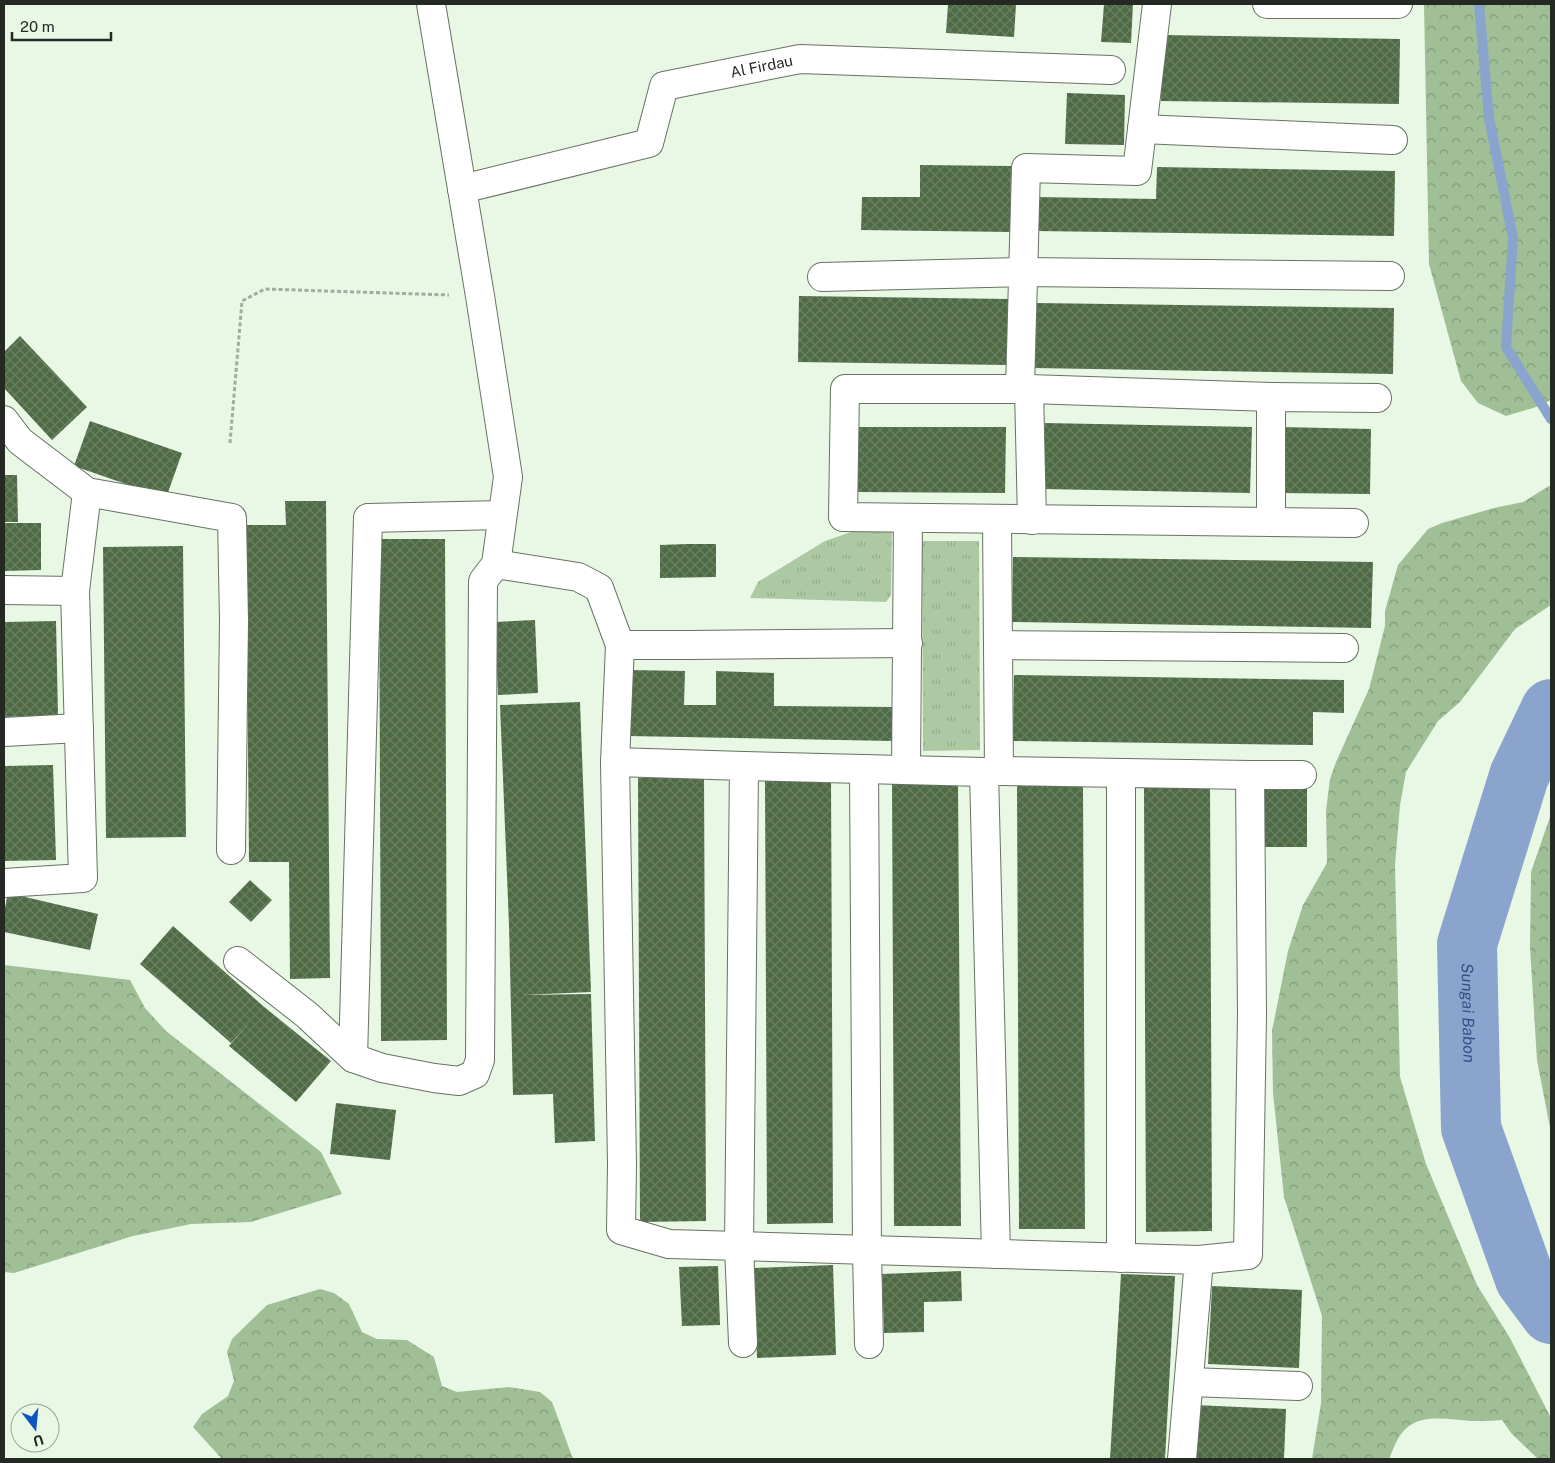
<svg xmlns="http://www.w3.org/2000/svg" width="1555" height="1463" viewBox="0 0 1555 1463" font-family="'Public Sans',sans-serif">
  <defs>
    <pattern id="forest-crowns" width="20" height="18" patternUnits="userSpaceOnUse" patternTransform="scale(1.25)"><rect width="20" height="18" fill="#a0bf96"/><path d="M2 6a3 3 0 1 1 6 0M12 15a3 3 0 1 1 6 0" fill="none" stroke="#829b7a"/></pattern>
    <pattern id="park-tufts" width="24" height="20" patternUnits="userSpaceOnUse" patternTransform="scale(1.25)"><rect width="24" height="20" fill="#acc9a3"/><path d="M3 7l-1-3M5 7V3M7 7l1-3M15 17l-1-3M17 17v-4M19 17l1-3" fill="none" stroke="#94ad8c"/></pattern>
    <pattern id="building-cross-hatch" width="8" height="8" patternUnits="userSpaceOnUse" patternTransform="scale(1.25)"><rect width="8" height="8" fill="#4e6b45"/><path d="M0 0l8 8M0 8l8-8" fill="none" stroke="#6a8063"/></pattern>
  </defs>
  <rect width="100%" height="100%" fill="#e9f7e5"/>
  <path fill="url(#forest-crowns)" d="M1424,4h127v396l-15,7 -30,9 -28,-13 -17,-22 -32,-117z
    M1549,486h2v119l-36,24 -55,73 -22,19 -32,51 -6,33 -5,60 5,212 26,87 51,121 33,53 41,80v41h-13l-27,-26 -9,-13c-10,1 -21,1 -31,1 -19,-1 -45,-7 -62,5 -11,8 -15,21 -20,33h-77l9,-56 1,-87 -38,-119 -11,-104 -1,-62 16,-80 15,-46 24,-42 -1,-52 4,-32 6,-17 33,-73 16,-63v-15l13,-46 30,-36 14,-6 52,-15 29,-6z
    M1551,814v319l-14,-73 -7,-113 1,-75z
    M4,965l126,15 15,28 21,23 155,121 21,42 -91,28 -60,2 -58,12 -119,37 -10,-1z
    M320,1289l14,4 15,11 13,28 15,7 30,1 27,17 8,29 15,6 52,-5 31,5 12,10 21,57h-351l-29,-32 9,-13 26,-18 6,-15 -7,-29 5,-13 35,-34z"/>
  <path fill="url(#park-tufts)" d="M860,529h32l-1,66 -5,7 -136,-4 8,-16 67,-41z
    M922,541h57l1,209 -57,1z"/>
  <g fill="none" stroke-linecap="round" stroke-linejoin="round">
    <path stroke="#8ba4ce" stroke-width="10" d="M1479,4l10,114 24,120 -7,109 45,72"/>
    <path stroke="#8ba4ce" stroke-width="60" id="s1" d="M1551,709l-32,67 -52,168 4,184 54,151 26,35"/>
  </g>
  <path fill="url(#building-cross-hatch)" d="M948,4h68l-2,33 -68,-4z
    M1104,4h29l-2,39 -30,-1z
    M1162,35l238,4 -1,65 -238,-3z
    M1067,93l58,2 -1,50 -59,-1z
    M920,165l91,1 -1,66 -149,-2 1,-33h58z
    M1157,167l238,4 -1,65 -358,-5 1,-34 119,2z
    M799,296l209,3 -1,66 -209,-3z
    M1036,303l358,5 -1,66 -359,-6z
    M20,336l67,71 -35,33 -48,-52v-36z
    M90,421l92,32 -16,45 -92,-32z
    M1045,423l207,4 -2,66 -206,-4z
    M858,427h148l-1,66 -148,-1z
    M1281,427l90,2 -1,65 -90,-1z
    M4,475h13l1,47h-14z
    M285,501h41l4,477 -40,1 -1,-117h-40l-3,-337h40z
    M4,523h37v47l-37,1z
    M379,539h66l2,501 -66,1z
    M687,544h29v33l-56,1v-33z
    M183,546l3,291 -80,1 -3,-291z
    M1013,557l360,5 -2,66 -359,-6z
    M535,620l3,73 -40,2 -3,-73z
    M56,621l2,94 -54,2v-95z
    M629,670l56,1 -1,34h32v-34l58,2v33l119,1v34l-265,-5z
    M1014,675l330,5v33l-31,-1v33l-300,-4z
    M580,702l11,290 -69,3 69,-1 4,147 -40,2 -2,-49 -40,1 -4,-170 -9,-220z
    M53,765l3,95 -52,1v-95z
    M704,777l2,444 -66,1 -2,-444z
    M765,779h66l2,444 -66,1z
    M958,781l3,445h-67l-2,-444z
    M1017,785h66l2,444h-66z
    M1210,787l2,444 -66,1 -2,-444z
    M1258,788h49v59h-50z
    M250,880l22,20 -21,22 -22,-20z
    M8,893l90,21 -8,36 -86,-18v-20z
    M173,926l90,80 68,55 -35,41 -67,-56 22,-25 -20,22 -91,-79z
    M336,1103l60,7 -6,50 -60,-6z
    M833,1265l3,90 -79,3 -3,-90z
    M718,1266l2,59 -38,1 -3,-59z
    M961,1271l1,30 -38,1v30l-40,1 -2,-59z
    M1121,1274l54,2 -10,183h-55z
    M1212,1286l90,4 -3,78 -91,-4z
    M1195,1405l91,4 -2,50h-91z"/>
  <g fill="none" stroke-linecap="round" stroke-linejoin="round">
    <defs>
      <g id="minor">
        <path d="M1267,4h131"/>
        <path d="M1142,129l251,11"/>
        <path id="s2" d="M462,189l187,-46 15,-57 136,-27 311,11"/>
        <path d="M822,277l201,-5 367,4"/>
        <path d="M1020,389l6,-221 111,3 20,-167"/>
        <path d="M1029,389l3,131"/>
        <path d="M1271,397l-242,-8h-184l-2,128 511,6"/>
        <path d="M4,420l16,21 67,51 145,26 2,103 -3,229"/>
        <path d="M997,520l2,251 251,4h52"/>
        <path d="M1271,522v-125l106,1"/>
        <path d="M496,564l82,13 21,11 21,57 -5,117 7,402 -1,66 48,14 70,2 4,97"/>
        <path d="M4,590l71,1"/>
        <path d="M620,645h68l220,-2"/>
        <path d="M999,645l345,3"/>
        <path d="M4,732l75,-4"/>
        <path d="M615,762l129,4 -5,480 460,14 -17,199"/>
        <path d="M744,766l240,6 15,-1"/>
        <path d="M864,769l3,481 2,94"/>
        <path d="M906,770l2,-251"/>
        <path d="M984,772l12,482"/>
        <path d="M4,883l79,-5 -8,-287 12,-99"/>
        <path d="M238,961l69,54 46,43 29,10 52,10 25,3 16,-7 5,-14 3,-479 13,-17 12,-87 -28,-181 -49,-292"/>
        <path d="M353,1058l15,-540 134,-3"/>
        <path d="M1121,1258v-484"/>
        <path d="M1199,1260l49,-5 4,-240 -2,-240"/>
        <path d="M1189,1382l109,4"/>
      </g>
    </defs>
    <use href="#minor" stroke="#677263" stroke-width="30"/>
    <path stroke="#a1ab9e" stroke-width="3" stroke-dasharray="4 2.5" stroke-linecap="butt" d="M230,443l12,-142 23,-12 184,6"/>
    <use href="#minor" stroke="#fff" stroke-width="28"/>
  </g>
  <g text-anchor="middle" stroke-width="5" stroke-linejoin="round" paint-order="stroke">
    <g font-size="15" fill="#242923" stroke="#e9f7e5">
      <text dy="5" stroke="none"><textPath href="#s2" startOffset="351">Al Firdau</textPath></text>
    </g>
    <g font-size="16" font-style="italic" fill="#325287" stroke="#e9f7e5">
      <text dy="6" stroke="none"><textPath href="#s1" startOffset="319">Sungai Babon</textPath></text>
    </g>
  </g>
  <rect width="1555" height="1463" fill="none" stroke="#242923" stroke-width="10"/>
  <g transform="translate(35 1428) rotate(164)"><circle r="24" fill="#e9f7e5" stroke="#9aa597"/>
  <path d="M0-4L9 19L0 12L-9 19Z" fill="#1054bf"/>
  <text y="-8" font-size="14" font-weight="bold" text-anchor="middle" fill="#242923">U</text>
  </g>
  <path d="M12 32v8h99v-8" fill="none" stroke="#242923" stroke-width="2.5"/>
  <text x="20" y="32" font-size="15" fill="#242923" stroke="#e9f7e5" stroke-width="4" paint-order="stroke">20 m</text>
</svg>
